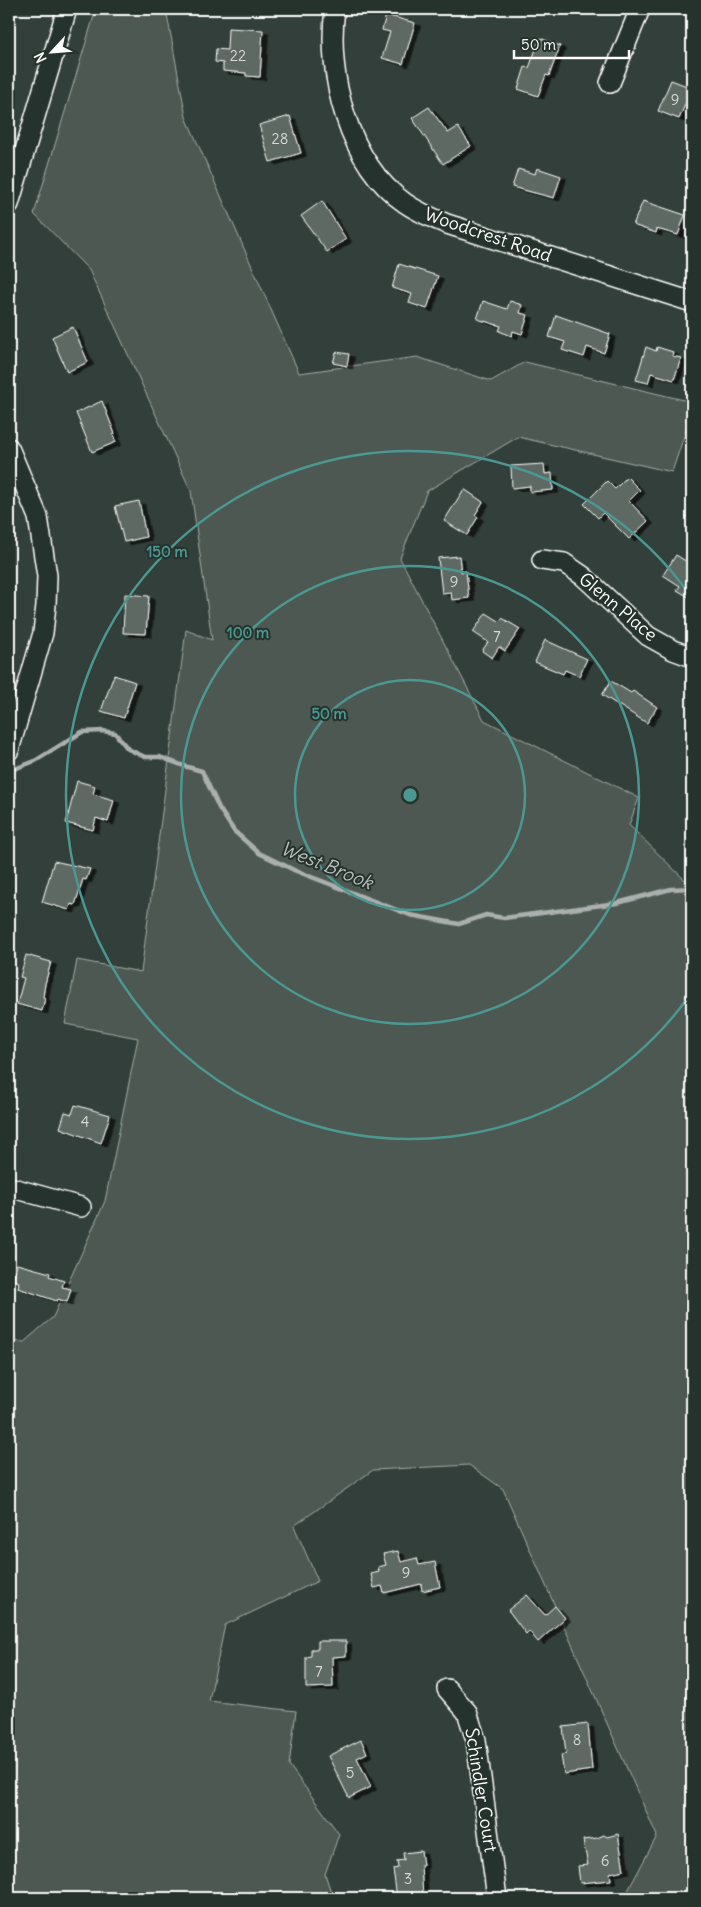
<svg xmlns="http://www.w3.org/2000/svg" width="701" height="1907" viewBox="0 0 701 1907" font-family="Delius,sans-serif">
  <defs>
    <filter id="shadow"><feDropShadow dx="5.5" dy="3" stdDeviation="0" flood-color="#0009"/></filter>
  </defs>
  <rect width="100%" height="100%" fill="#333f3a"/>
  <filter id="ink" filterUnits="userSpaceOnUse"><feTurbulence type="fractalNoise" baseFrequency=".02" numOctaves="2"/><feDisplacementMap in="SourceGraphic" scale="10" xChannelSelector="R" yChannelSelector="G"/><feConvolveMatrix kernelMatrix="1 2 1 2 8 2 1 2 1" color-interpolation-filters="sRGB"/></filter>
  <g filter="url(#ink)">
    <path fill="#4d5853" stroke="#a6aca9" d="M96,9h70l20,108 113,256 118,-16 74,24 34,-19 167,40v10l-20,60 -154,-35 -91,54 -27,67 84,162 155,78 -10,27 63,62v1011h-68l33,-62 -154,-347 -34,-24 -96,5 -79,56 24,55 -93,44 -16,76 87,10 -7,54 50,69 -14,40 8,24h-324v-557l15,1 29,-25 52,-116 33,-163 -73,-14 12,-64 64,12 45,-342 26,10 -21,-149 -102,-221 -55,-56z"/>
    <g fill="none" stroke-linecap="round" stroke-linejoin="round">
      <path stroke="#abb0ae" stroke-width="4.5" d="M9,771l26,-10 47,-29 21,-1 12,2 13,16 17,8h15l24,9 18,5 17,37 15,23 25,22 37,18 114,44 49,9 27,-9 18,3 113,-15 54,-14 21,-1"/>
    </g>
    <path fill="#5f6964" stroke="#fff" filter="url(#shadow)" d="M386,15l29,8 -12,41 -21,-6 8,-26 -8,-2z
      M228,28l35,2 -3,47 -14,-1v-3l-23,-2v-8l-8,-1 1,-13 11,1z
      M540,38l20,8 -11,30 -3,-1 -8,21 -20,-7 7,-22 4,1z
      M671,80l21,8 -13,31 -21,-8z
      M429,107l19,26 10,-6 13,19 -28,18 -31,-46z
      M290,116l11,37 -31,9 -11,-37z
      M537,168l24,8 -7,22 -42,-11 6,-18 17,5z
      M322,201l24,38 -19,13 -26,-36z
      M643,201l42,14 -7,20 -21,-6 -1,4 -23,-8z
      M399,264l39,12 -11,33 -18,-6 3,-9 -20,-6z
      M483,301l24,8 3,-8 12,4 -2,8 8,2 -6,19 -9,-3 -1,5 -13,-5 2,-5 -24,-7z
      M556,315l54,19 -6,19 -17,-6 -3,10 -22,-7 3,-8 -16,-5z
      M73,327l15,35 -21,10 -15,-35z
      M646,347l10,4 1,-4 16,5 -1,4 9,2 -7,22 -23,-7 -3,10 -12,-3z
      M336,352l13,2 -2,12 -14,-3z
      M102,401l13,33 -2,1 3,7 -24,10 -16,-39z
      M544,464l1,10 7,-1 1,17 -23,2v-6l-18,2 -1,-22z
      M627,477l13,13 -11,11 19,20 -19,18 -26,-26 -5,5 -14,-14 23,-23 8,8z
      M464,489l19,13 -8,13 3,2 -11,18 -23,-14z
      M139,501l7,36 -22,5 -9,-36z
      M676,555l16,10v34l-15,-9 3,-4 -17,-11z
      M459,556l2,16 5,-1 3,27 -17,2 -1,-8 -9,1 -4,-35z
      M125,594l24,2 -3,38 -23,-1z
      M486,613l13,8 3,-3 18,11 -15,22 -6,-4 -7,11 -10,-7 6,-9 -15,-10z
      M545,640l42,19 -8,17 -14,-6 -2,4 -28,-12z
      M114,675l21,7 -11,36 -23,-7z
      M611,681l20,12 2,-2 24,16 -10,16 -45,-28z
      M77,781l18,5 -2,8 21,6 -6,22 -12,-4 -3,12 -27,-7z
      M54,861l36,8 -4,11 -3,-1 -8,26 -4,-1 -2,6 -27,-8z
      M26,955l25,7 -6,22 -2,13 2,1 -3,13 -25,-7 7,-26 -4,-1z
      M75,1105l35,10 -9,28 -41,-15 5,-16 7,2z
      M17,1264l33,9 -1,3 15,5 -2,6 9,2 -4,13 -9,-3 -1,2 -39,-13 1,-6 -6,-2z
      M398,1551l3,11 16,-4 2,7 16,-3 5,25 -18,4 -1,-7 -37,9 -2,-7 -8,2 -3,-14 8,-2 -1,-5 8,-2 -3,-11z
      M527,1595l18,20 10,-9 10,12 -27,24 -9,-11 -3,3 -18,-24z
      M318,1641h28v15l-14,1 1,30 -27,1v-31l5,-1v-7h7z
      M588,1724l4,46 -28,4 -3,-19 5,-1 -3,-27z
      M361,1740l6,13 -10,5 14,29 -22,11 -21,-42z
      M618,1834l6,36 -14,3 1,7 -31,3 -2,-17 10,-1 -5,-25 14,-2 7,-3 3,2z
      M421,1851l2,14h-2l2,32 -26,1 -4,-29 5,-1 -1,-7 7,-1 -1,-7z"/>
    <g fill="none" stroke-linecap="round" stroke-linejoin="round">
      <defs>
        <path id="minor" d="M335,9c-9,66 13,154 70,194 13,9 27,15 42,21l245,78
          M610,83l30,-74
          M9,204l58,-195
          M9,448l29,69 9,59 -1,29 -3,28 -34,117
          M542,560l22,3 19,13 65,60 25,14 19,7
          M9,1187l72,20
          M447,1689l20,23 9,28 21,158"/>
      </defs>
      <use href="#minor" stroke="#fff" stroke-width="22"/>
      <use href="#minor" stroke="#26332d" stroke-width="19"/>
    </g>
  </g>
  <g fill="none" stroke="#4b9892" stroke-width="2.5">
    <circle cx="410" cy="795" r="115"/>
    <circle cx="410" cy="795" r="229"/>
    <path d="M692 992A344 344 0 1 1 692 598"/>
  </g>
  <g text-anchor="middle" stroke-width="4" stroke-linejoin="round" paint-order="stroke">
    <g font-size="15" fill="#d7dad8">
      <text x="238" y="61">22</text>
      <text x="675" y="105">9</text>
      <text x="280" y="144">28</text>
      <text x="454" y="587">9</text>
      <text x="497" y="642">7</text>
      <text x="85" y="1127">4</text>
      <text x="406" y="1578">9</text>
      <text x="319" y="1677">7</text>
      <text x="577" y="1745">8</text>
      <text x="350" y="1778">5</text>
      <text x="605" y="1866">6</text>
      <text x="408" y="1884">3</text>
    </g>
    <g font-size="18" fill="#fff" stroke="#26332d">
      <text transform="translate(488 235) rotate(19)" y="6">Woodcrest Road</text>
      <text transform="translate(618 607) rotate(40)" y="6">Glenn Place</text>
      <text transform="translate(481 1790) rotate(81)" y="6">Schindler Court</text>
    </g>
    <g font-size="19" font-style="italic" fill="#b9bdbc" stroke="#26332d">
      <text transform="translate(327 865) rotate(22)" y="7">West Brook</text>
    </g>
  </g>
  <circle cx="410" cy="795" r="8" fill="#4b9892" stroke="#26332d" stroke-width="2.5"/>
  <g font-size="15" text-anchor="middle" font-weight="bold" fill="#4b9892" stroke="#26332d" stroke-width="4" stroke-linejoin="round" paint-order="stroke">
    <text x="167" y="557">150 m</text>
    <text x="248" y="638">100 m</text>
    <text x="329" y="719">50 m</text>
  </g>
  <rect width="701" height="1907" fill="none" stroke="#26332d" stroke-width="30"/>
  <rect x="15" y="15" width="671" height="1877" fill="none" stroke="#fff" stroke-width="2" filter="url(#ink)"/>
  <g transform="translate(52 52) rotate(244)" stroke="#26332d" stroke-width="4" paint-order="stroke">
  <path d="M0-4L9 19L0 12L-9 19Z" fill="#ffffff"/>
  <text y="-8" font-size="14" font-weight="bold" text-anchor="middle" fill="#ffffff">N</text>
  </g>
  <path d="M514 50v8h115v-8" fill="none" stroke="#ffffff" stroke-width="2.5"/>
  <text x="521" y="50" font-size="15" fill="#ffffff" stroke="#26332d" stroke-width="4" paint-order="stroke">50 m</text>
</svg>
